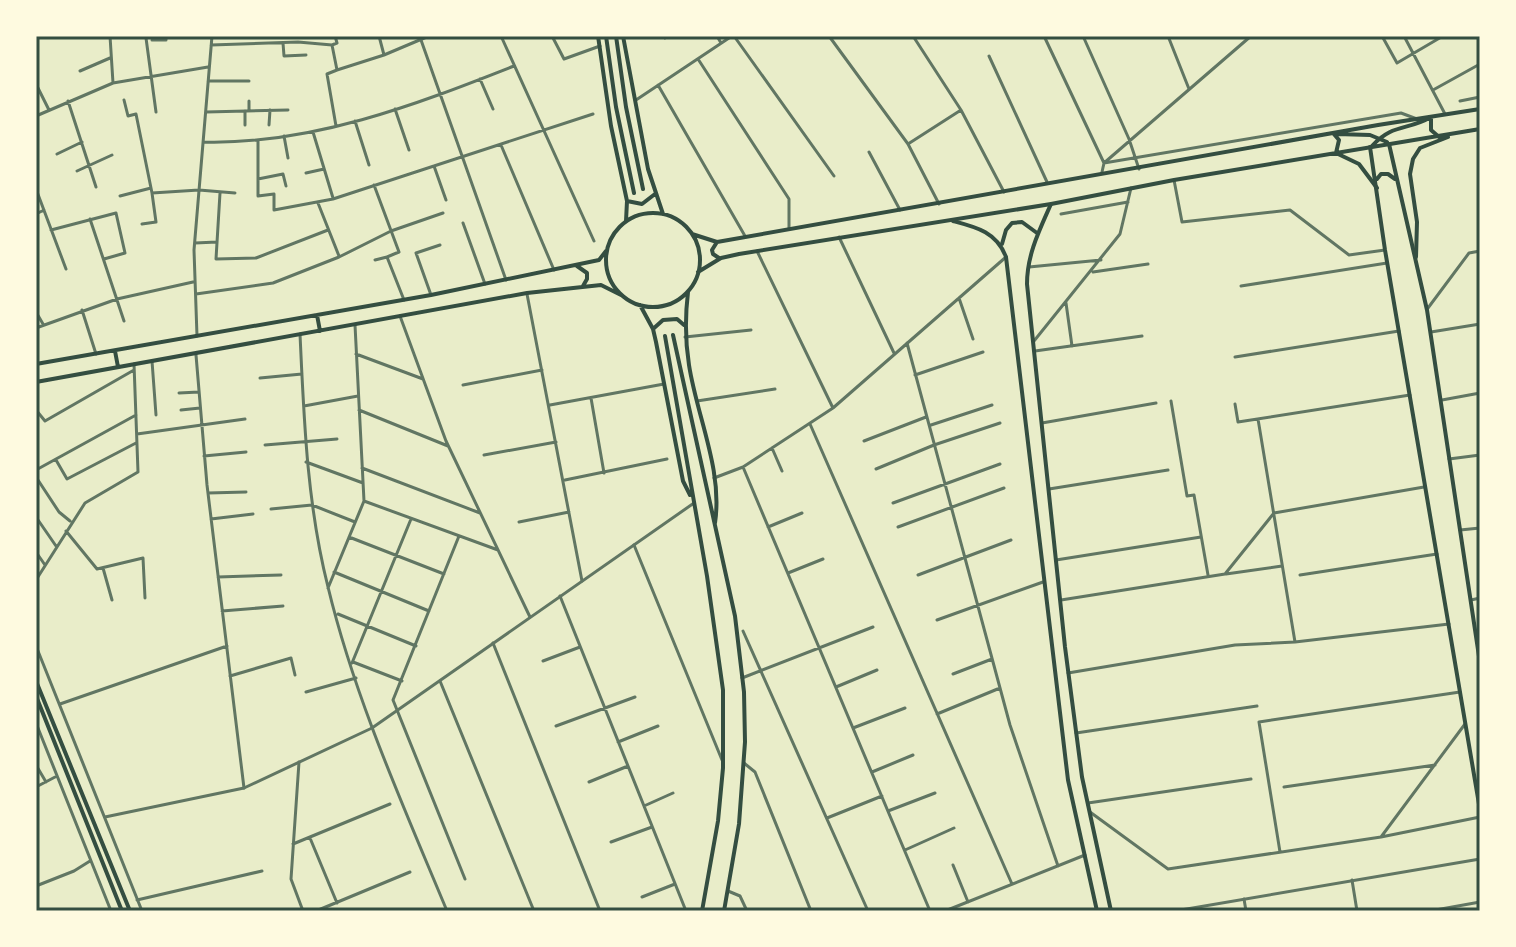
<svg xmlns="http://www.w3.org/2000/svg" width="1516" height="947" viewBox="0 0 1516 947" font-family="Helvetica,sans-serif">
  <rect width="100%" height="100%" fill="#e9edc9"/>
  <g fill="none" stroke-linecap="round" stroke-linejoin="round">
    <path stroke="#617663" stroke-width="3" d="M110,36l3,47
      M335,36l2,7 -5,2 5,25 -10,4 9,52
      M379,36l5,19
      M501,36l93,205
      M552,36l12,23 36,-13
      M717,36l4,7
      M734,36l100,140
      M829,36l79,108 31,60
      M913,36l48,74 43,82
      M1044,36l60,127 147,-127
      M1083,36l46,103 10,30
      M1168,36l21,53
      M1382,36l15,27 46,-27
      M1404,36l41,78
      M146,38l10,74
      M665,38l4,-2
      M152,40h14v-4
      M421,40l85,240
      M283,43l1,13 22,-1
      M211,45l87,-3 34,3
      M989,56l58,126
      M698,59l91,140v29
      M337,70l47,-15 45,-19
      M80,71l30,-13
      M480,79l13,30
      M208,81h41
      M36,84l13,26
      M658,85l87,151
      M1433,90l47,-26
      M124,100l4,16 8,-2 16,79 47,-3 36,3
      M636,100l96,-64
      M68,101l28,86
      M249,101v10
      M1460,101l20,-4
      M395,109l14,41
      M245,111v14
      M206,112l82,-2
      M36,116l77,-33 95,-16
      M355,121l14,44
      M269,125l1,-15
      M313,132l20,66
      M284,136l4,22
      M258,140v56l16,-2v16l59,-11 260,-85
      M203,142c108,3 212,-37 311,-76
      M908,144l53,-34
      M501,145l53,125
      M869,152l31,58
      M57,154l25,-12
      M434,166l12,34
      M77,171l35,-16
      M1102,172l2,-9 297,-50 16,6
      M306,173l18,-4
      M258,179l25,-5 3,12
      M1174,180l8,42 108,-12 59,45 36,-5
      M374,185l25,67 -12,5 17,43
      M36,189l30,80
      M220,193l-4,66 40,-1 72,-28
      M120,196l31,-8
      M318,203l21,53
      M36,214l8,-4
      M1061,214l67,-12
      M90,219l34,102
      M463,223l22,61
      M142,224l14,-2 -4,-29
      M51,230l65,-17 9,40 -21,6
      M839,237l55,116
      M195,243l22,-1
      M757,251l75,155
      M375,260l12,-3
      M1029,267l72,-7
      M1093,272l55,-8
      M1241,286l146,-23
      M196,294l77,-11 66,-26 52,-26 52,-18
      M527,294l55,287
      M431,295l-15,-42 24,-8
      M959,298l14,41
      M1066,303l6,43
      M1428,308l41,-55 11,-2
      M82,310l14,44
      M36,312l7,12
      M400,316l46,125 84,176
      M36,328l81,-29 76,-17
      M1431,332l49,-8
      M300,334c4,86 7,170 28,253 27,112 75,218 119,324
      M197,336l-3,-86 18,-214
      M685,337l66,-7
      M1034,341l86,-107 11,-46
      M907,343l103,382 48,141
      M1035,351l107,-15
      M356,354l67,25
      M196,355l11,130 37,303
      M1235,357l164,-26
      M152,361l4,54
      M915,375l68,-23
      M260,378l42,-4
      M463,385l79,-15
      M179,393l20,-1
      M591,398l13,75
      M1442,400l38,-7
      M697,401l78,-12
      M1171,401l16,95 7,-1 14,80
      M1235,404l3,18 172,-27
      M550,405l114,-21
      M304,406l54,-10
      M36,410l9,11 89,-51
      M181,410l19,-2
      M359,410l89,36
      M1258,419l37,223
      M1042,423l114,-20
      M810,424l202,460
      M931,425l61,-20
      M137,434l108,-15
      M864,441l62,-24
      M265,445l72,-6
      M772,448l10,23
      M484,455l72,-13
      M204,456l42,-4
      M1449,459l31,-4
      M56,460l11,19 69,-36
      M306,462l57,21
      M743,467l187,444
      M362,468l118,45
      M876,469l58,-24 66,-22
      M36,470l100,-55
      M36,477l23,35 11,9
      M714,478l29,-11 90,-59 173,-151
      M565,480l102,-21
      M1049,489l119,-19
      M208,493l38,-1
      M364,501l134,49
      M893,503l107,-39
      M271,509l41,-4 43,17
      M1274,513l150,-26
      M36,517l20,29
      M211,519l42,-5
      M519,522l50,-10
      M768,527l34,-14
      M898,527l106,-39
      M1460,530l20,-2
      M66,531l31,38 46,-11 2,40
      M459,536l-66,164 72,179
      M349,537l95,37
      M634,545l88,215
      M36,552l9,13
      M1056,560l145,-23
      M103,568l9,32
      M334,572l95,39
      M788,573l35,-14
      M1226,574l56,-8
      M918,575l93,-35
      M1300,575l137,-21
      M218,577l63,-2
      M36,580l49,-77 53,-31 -4,-108
      M328,588l36,-87 -9,-176
      M560,596l126,315
      M1061,600l164,-26 49,-61
      M1471,600l9,-2
      M222,611l61,-5
      M338,614l78,32
      M937,620l106,-38
      M743,631l125,280
      M493,643l107,268
      M36,646l106,265
      M543,661l37,-14
      M353,662l49,19
      M352,663l59,-144
      M1068,673l167,-28 60,-3 154,-18
      M953,674l39,-15
      M230,676l61,-18 4,17
      M742,678l131,-51
      M440,681l94,230
      M836,687l41,-17
      M306,692l50,-14
      M60,704l167,-58
      M937,714l63,-26
      M36,723l75,188
      M556,726l79,-29
      M853,728l52,-20
      M1076,733l181,-27
      M618,742l40,-16
      M299,762l-8,117 12,32
      M744,763l11,9 56,139
      M36,765l10,17
      M872,772l41,-17
      M589,782l39,-16
      M36,787l21,-11
      M1284,787l151,-22
      M1088,803l163,-24
      M644,806l29,-13
      M888,811l47,-18
      M1090,812l78,57 213,-32 99,-20
      M827,818l55,-22
      M1381,837l84,-113
      M310,838l27,65
      M611,842l41,-15
      M293,844l97,-40
      M905,850l49,-22
      M1280,852l-21,-130 201,-30
      M953,865l15,37
      M1352,880l5,31
      M36,886l38,-15 16,-10
      M728,891l12,5 7,15
      M642,897l33,-13
      M1244,899l2,12
      M137,900l125,-29
      M316,911l94,-39
      M945,911l140,-56
      M1430,911l50,-9"/>
    <path stroke="#617663" stroke-width="3" d="M105,817l139,-29 128,-60 322,-225
      M1175,911l305,-52"/>
    <path stroke="#344e41" stroke-width="4" d="M1389,144l38,166 53,353
      M1370,147l15,103 95,560
      M1377,179l4,-5h7l7,5
      M1051,204c-12,27 -24,51 -24,80l38,363 17,130 29,134
      M953,221c23,6 44,11 53,36l62,523 29,131
      M1002,244l4,-14 6,-7 10,-1 15,11
      M36,681l94,230
      M36,696l86,215"/>
    <path stroke="#344e41" stroke-width="4" d="M598,36l13,90 16,75 -1,20
      M606,36l10,71 18,86
      M616,36l10,71 17,82
      M623,36l25,133 15,45
      M1431,118v12l8,7
      M1333,133l6,7 -3,13 23,11 18,24
      M1337,134l33,1 17,7
      M1372,146c21,-23 35,-15 59,-29
      M627,201l15,3 13,-10
      M606 260a47 47 0 1 1 94 0a47 47 0 1 1-94 0Z
      M692,234l25,8 661,-117 102,-16
      M717,242l-5,8 1,4 6,4
      M1416,257l1,-35 -7,-48 3,-15 7,-11 28,-11
      M577,266l10,7v6l-4,7
      M698,272l23,-14 18,-4 312,-50 123,-24 306,-51
      M688,292c-3,25 -3,48 1,73 8,52 34,105 26,158
      M640,305l13,24 3,13 27,139 7,14
      M317,315l3,16
      M653,329l10,-9 14,-1 7,6
      M673,335l62,281 9,76 1,50 -6,82 -15,87
      M665,336l42,240 16,114v78l-5,53 -16,90
      M115,351l3,16
      M36,364l395,-69 168,-35 7,-9
      M36,382l491,-89 74,-8 20,10"/>
  </g>
  <rect width="1516" height="947" fill="none" stroke="#fefae0" stroke-width="76"/>
  <rect x="38" y="38" width="1440" height="871" fill="none" stroke="#344e41" stroke-width="3"/>
</svg>
